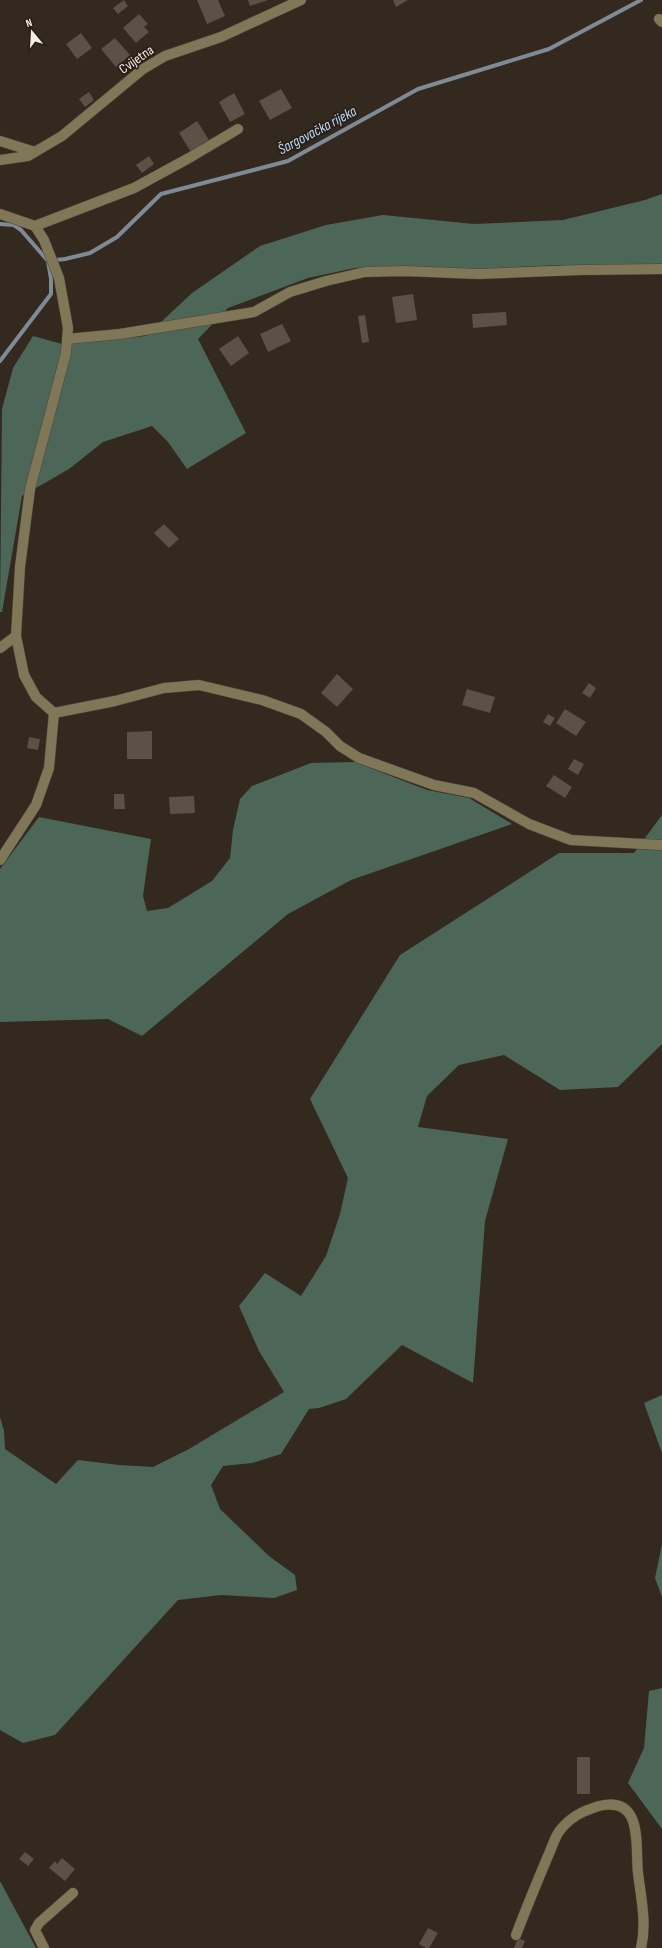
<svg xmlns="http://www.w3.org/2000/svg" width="662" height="1948" viewBox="0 0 662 1948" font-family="'Sofia Sans Condensed',sans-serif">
  <rect width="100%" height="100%" fill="#34291f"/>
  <path fill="#4c6758" d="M662,194v71h-99l-88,4 -75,-3 -45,2 -47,10 -80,30 -30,31 48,94 -59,36 -19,-27 -16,-16 -49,16 -34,27 -47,27 -20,116h-2l2,-203 11,-41 20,-32 29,8 84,-8 46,-43 68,-47 66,-21 57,-10 91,9 89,-4 82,-20z
    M355,762l72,28 42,8 43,26 -161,56 -63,34 -146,122 -34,-17 -108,3v-153l39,-52 112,22 -8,57 4,15 21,-3 44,-27 18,-23 3,-28 7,-31 12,-13 59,-23z
    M662,815v229l-44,43 -58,3 -56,-35 -45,10 -32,31 -9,31 90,12 -23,82 -12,162 -71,-38 -56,54 -27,9 -10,1 -28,45 -29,9 -29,3 -12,19 9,24 49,47 26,19 2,15 -23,8 -53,-3 -43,5 -123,135 -32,8 -23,-13v-313l4,14 1,18 51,35 22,-24 41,5 34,2 36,-18 95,-57 -25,-41 -20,-45 26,-33 36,23 25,-40 14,-42 8,-36 -38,-79 90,-144 159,-102h75z
    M662,1395v58l-18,-50z
    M662,1544v53l-7,-19z
    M662,1688v141l-34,-46 16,-35 5,-57z
    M0,1881l36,67h-36z"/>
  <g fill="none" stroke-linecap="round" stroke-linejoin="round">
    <path stroke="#7e8b96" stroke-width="4" d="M0,224l14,1 7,5 27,31
      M0,361l51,-67v-15l-3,-18 17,-2 25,-6 27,-16 44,-43 127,-33 130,-72 131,-40 92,-49"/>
  </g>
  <path fill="#5d5046" d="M124,0l4,6 -10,8 -5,-6z
    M197,0h21l7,16 -18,8z
    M248,0h20l-18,6z
    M393,0h15l-12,7z
    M139,14l9,10 -4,3 5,5 -13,11 -13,-15z
    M81,33l11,15 -15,11 -11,-15z
    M115,38l15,17 -14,12 -15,-18z
    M281,89l11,19 -22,12 -11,-19z
    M89,92l5,8 -9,7 -6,-8z
    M234,93l11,21 -15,8 -11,-20z
    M197,121l12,19 -18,12 -12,-19z
    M149,156l5,8 -12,9 -6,-8z
    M413,294l4,26 -21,3 -4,-26z
    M506,312l1,13 -34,3 -1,-14z
    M365,315l4,27 -7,1 -4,-27z
    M282,324l9,17 -23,11 -8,-18z
    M238,336l11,17 -18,13 -12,-17z
    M164,524l15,15 -10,9 -15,-15z
    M337,674l16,15 -16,18 -16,-14z
    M589,683l7,5 -6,10 -8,-5z
    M467,689l28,8 -5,16 -28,-8z
    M565,709l21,13 -10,14 -20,-13z
    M548,714l7,4 -5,8 -7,-4z
    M152,731v28h-25v-27z
    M29,737l11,2 -2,11 -11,-2z
    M574,759l10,5 -6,11 -10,-6z
    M554,775l18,12 -7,11 -19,-12z
    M114,794h10l1,15h-11z
    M194,796l1,17 -25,1 -1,-17z
    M577,1757h13v37h-13z
    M25,1852l9,7 -6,7 -9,-7z
    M62,1858l13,11 -10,12 -16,-13 6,-7 2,3z
    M428,1928l10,5 -9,15h-3l-7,-4z
    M518,1938l7,3 -3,7h-8z"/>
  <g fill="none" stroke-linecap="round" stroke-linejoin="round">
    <defs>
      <path id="minor" d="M659,19l3,3
        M0,141l35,11
        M0,160l28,-4 34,-20 81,-67 22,-13 56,-19 80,-37
        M0,214l35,12 9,14 15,38 9,50 -2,25 -36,136 -10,78 -4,69 8,39 12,22 18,16 61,-12 49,-13 35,-3 63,15 39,14 25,18 14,14 19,12 75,27 40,8 55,31 42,16 91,5
        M35,226l99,-38 55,-30 49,-29
        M67,339l53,-5 134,-22 36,-20 36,-11 39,-9 39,-1 74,3 102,-4 82,-1
        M0,648l16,-12
        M0,860l36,-55 13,-37 5,-55
        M516,1935c10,-26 21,-53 32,-79 4,-8 7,-21 13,-27 11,-13 22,-18 38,-23 45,-11 36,40 39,67 3,25 9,50 3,75
        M44,1948l-9,-18 4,-7 34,-30"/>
    </defs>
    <use href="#minor" stroke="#4f443b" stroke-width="11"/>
    <use href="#minor" stroke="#7f7758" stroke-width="10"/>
  </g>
  <g text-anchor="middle" stroke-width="3.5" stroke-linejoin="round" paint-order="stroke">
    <g font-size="14" fill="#f4ede6" stroke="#2a1f16">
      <text transform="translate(136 59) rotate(-35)" y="5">Cvijetna</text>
    </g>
    <g font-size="15" font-style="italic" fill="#b8daf9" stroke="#2a1f16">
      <text transform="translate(317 130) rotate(-28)" y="5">Šargovačka rijeka</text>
    </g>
  </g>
  <g transform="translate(32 32) rotate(342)" stroke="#2a1f16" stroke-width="3" paint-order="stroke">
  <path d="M0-3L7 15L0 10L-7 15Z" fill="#f4ede6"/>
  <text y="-6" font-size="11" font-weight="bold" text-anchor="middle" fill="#f4ede6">N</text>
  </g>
</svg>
